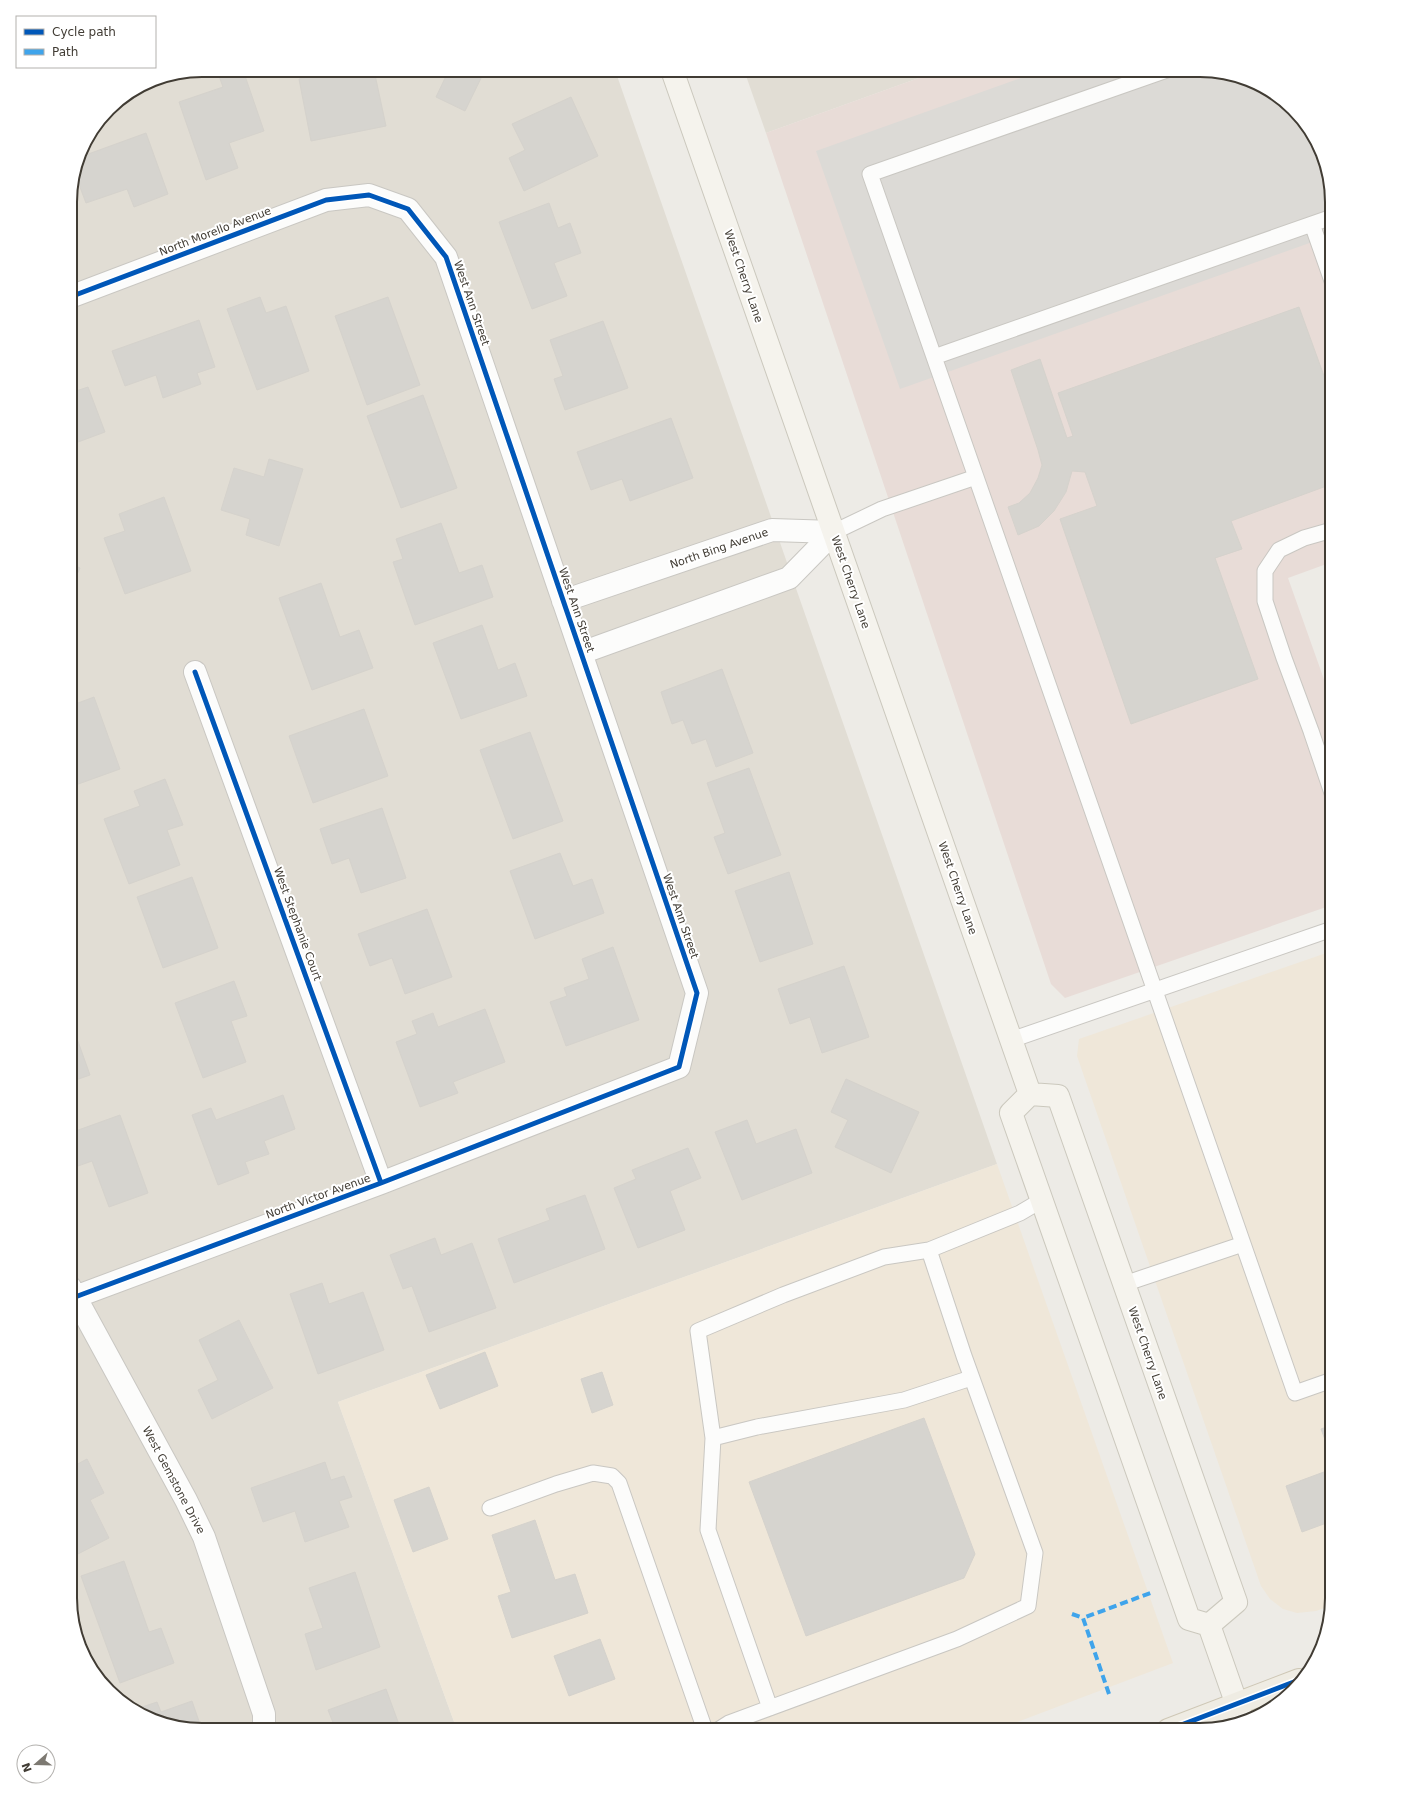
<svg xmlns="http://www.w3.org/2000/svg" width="1402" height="1800" viewBox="0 0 1402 1800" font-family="'DejaVu Sans',sans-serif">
  <rect width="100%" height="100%" fill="#edebe6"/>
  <path fill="#e1ddd4" d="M202,70h413l382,1094 -659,238 119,328h-255l-66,-18 -44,-41 -17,-38 -5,-35v-1405l13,-49 32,-41 37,-23z
    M744,70h197l-175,63z"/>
  <path fill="#efe7d9" d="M1332,951v647l-2,8 -14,5 -19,2 -14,-4 -13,-10 -9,-13 -184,-530 2,-17z
    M997,1164l176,499 -177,67h-539l-119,-328z"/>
  <path fill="#e8dcd7" d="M941,70h268l57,18 44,41 17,38 5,35v360l-44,16 44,124v203l-267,93 -14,-14 -285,-851z"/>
  <path fill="#dcdad6" d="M1043,70h166l57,18 44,41 17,38 5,35v33l-432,154 -84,-238z"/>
  <path fill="#d6d4cf" stroke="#d5d2cc" d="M237,70h6l21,61 -35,12 9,25 -32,12 -27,-78 44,-15 -4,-11z
    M335,70h18l1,3 20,-3 12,56 -75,15 -12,-62z
    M439,70h46l-20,41 -29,-14 11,-23z
    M571,97l27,59 -74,35 -15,-33 16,-8 -13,-26z
    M146,133l22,61 -34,13 -7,-18 -41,14 -11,-29 5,-17z
    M549,203l9,25 12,-5 11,30 -27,10 13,33 -35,13 -33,-87z
    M260,297l6,16 20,-7 23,65 -52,19 -30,-81z
    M388,297l32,88 -53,20 -32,-89z
    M1299,307l33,91v86l-101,37 11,28 -27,9 43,121 -127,45 -71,-205 37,-13 -12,-34 -13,-1 -6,21 -12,19 -15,15 -21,9 -10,-28 11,-4 11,-10 8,-15 4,-13 -4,-15 -27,-80 29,-11 27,79 6,-2 -15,-43z
    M199,320l16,47 -18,6 4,11 -38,14 -7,-23 -31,11 -13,-35z
    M603,321l25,67 -63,22 -11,-31 9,-3 -13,-36z
    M88,387l17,45 -35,13v-52z
    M423,395l34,93 -56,20 -34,-92z
    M671,418l22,60 -63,23 -8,-22 -31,11 -14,-38z
    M269,459l34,10 -24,77 -33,-11 4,-16 -29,-9 13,-42 30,9z
    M164,497l27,74 -66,23 -21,-56 21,-7 -6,-17z
    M441,523l18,50 23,-8 11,32 -78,28 -22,-63 10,-3 -7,-20z
    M70,563l10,5 -10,22z
    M321,583l19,54 19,-7 14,38 -61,22 -33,-92z
    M482,625l16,45 17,-7 12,33 -66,23 -28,-76z
    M722,669l31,84 -37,14 -10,-28 -14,5 -9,-24 -11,4 -11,-32z
    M94,697l26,72 -50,18v-81z
    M364,709l24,67 -75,27 -24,-67z
    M530,732l33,89 -50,18 -33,-89z
    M749,768l32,87 -53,19 -14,-37 11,-4 -18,-50z
    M165,779l18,46 -16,5 13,35 -51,19 -25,-65 36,-13 -6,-15z
    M382,808l24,70 -45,15 -12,-35 -17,6 -12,-35z
    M560,853l13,33 19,-7 12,34 -69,26 -25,-68z
    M789,872l24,72 -53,18 -25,-71z
    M192,877l26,71 -55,20 -26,-71z
    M427,909l25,68 -47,17 -13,-36 -22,8 -12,-32z
    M613,947l26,73 -73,26 -16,-44 17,-6 -3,-8 25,-9 -7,-20z
    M844,966l25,71 -47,16 -12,-36 -20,7 -12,-35z
    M234,981l13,35 -16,5 15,41 -43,16 -28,-75z
    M485,1009l20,53 -52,20 5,11 -38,14 -24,-65 21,-8 -5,-13 21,-8 5,14z
    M70,1019l20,56 -20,7z
    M846,1079l73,33 -28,61 -56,-26 13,-27 -17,-8z
    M283,1095l12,34 -31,12 5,13 -24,8 4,11 -31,12 -26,-70 19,-7 5,12z
    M120,1115l28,78 -39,14 -17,-46 -14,5 -8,-20v-13z
    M747,1120l9,24 40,-15 16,44 -70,27 -27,-68z
    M688,1148l13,30 -31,13 15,39 -47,18 -24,-60 22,-9 -4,-9z
    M585,1195l20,54 -91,34 -16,-44 52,-19 -4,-11z
    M435,1238l6,17 31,-12 24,65 -67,24 -17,-46 -9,3 -13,-34z
    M322,1283l7,21 34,-12 21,58 -66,24 -28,-80z
    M239,1320l34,68 -61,31 -14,-29 20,-10 -19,-40z
    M485,1352l13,34 -58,23 -14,-34z
    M602,1372l11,33 -21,8 -11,-34z
    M924,1418l51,136 -11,24 -158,58 -57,-154z
    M1332,1425v33l-11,-29z
    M70,1428l7,14 -7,3z
    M87,1459l17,34 -14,7 19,38 -39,20v-90z
    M325,1462l6,18 13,-4 8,21 -13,4 10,26 -44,15 -10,-31 -32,11 -12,-34z
    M1332,1469v52l-30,11 -16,-46z
    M429,1487l19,52 -35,13 -19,-52z
    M535,1520l20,60 20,-6 13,39 -76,25 -14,-42 13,-4 -19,-57z
    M124,1561l25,71 12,-4 13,35 -54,20 -39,-107z
    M355,1572l25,75 -64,23 -11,-36 18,-6 -14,-40z
    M600,1639l15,40 -46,17 -15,-40z
    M386,1689l15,41h-65l-8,-20z
    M192,1701l10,29 -65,-17 -1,-4 21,-7 4,10z"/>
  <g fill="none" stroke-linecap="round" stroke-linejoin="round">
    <defs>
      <path id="lane" d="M1312,224l20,57
        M934,357l398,-140
        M976,477l-106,-303 297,-104
        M834,532l48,-23 94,-32 319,916 37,-13
        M1332,793l-21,-62 -27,-73 -19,-57v-30l14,-21 25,-12 28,-8
        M1011,1040l321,-111
        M1124,1284l119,-40
        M713,1438l44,-11 147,-27 67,-22
        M490,1508l66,-24 37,-11 19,3 7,7 86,247
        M770,1708l-62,-178 5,-92 -15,-107 85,-36 101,-38 45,-7
        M718,1730l11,-7 228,-84 71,-33 7,-53 -71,-197 -35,-106 91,-37 22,-13"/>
      <path id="street" d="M70,297l256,-97 43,-5 39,14 38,48 251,736 -18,74 -298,116 -306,114
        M563,601l209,-71 62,2 -45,46 -208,75
        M195,672l186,511
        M70,1287l116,213 18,37 60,177v16"/>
      <path id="secondary" d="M672,70l358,1024
        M1030,1094l28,2 178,506 -27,23 -20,-6 -178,-506z
        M1209,1625l34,97"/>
      <path id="primary" d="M1168,1730l131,-50"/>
    </defs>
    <use href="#lane" stroke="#c9c7c2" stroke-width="17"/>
    <use href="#street" stroke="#c9c7c2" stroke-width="24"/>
    <use href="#secondary" stroke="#cbc8bd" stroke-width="24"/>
    <use href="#primary" stroke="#cec7b5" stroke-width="24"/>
    <use href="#lane" stroke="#fcfcfb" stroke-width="15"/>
    <use href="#street" stroke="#fcfcfb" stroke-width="22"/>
    <use href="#secondary" stroke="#f5f3ed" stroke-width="22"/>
    <use href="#primary" stroke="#efece3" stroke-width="22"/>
    <path stroke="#3fa4eb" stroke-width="4" stroke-dasharray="8 4" stroke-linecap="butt" d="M1072,1614l11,4
      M1109,1694l-26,-76 70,-26"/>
    <defs>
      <path id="cycleway" d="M70,297l256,-97 43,-5 39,14 38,48 251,736 -18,74 -298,116 -306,114
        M195,672l186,511
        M1168,1730l131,-50"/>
    </defs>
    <use href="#cycleway" stroke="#fff" stroke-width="8"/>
    <use href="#cycleway" stroke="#0057b8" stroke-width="5"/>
  </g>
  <g text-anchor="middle" stroke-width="4" stroke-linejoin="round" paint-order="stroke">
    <g font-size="11" fill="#413c34" stroke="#fff">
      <text transform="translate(215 231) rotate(-21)" y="4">North Morello Avenue</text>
      <text transform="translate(744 276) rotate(71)" y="4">West Cherry Lane</text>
      <text transform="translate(472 303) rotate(71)" y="4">West Ann Street</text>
      <text transform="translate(719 548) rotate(-19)" y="4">North Bing Avenue</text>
      <text transform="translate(851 582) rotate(71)" y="4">West Cherry Lane</text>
      <text transform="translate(577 610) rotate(71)" y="4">West Ann Street</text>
      <text transform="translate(958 888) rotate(71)" y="4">West Cherry Lane</text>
      <text transform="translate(681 916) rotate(71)" y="4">West Ann Street</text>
      <text transform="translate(298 924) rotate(70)" y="4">West Stephanie Court</text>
      <text transform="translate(318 1196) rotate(-20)" y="4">North Victor Avenue</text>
      <text transform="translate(1148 1353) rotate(71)" y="4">West Cherry Lane</text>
      <text transform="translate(174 1480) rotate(62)" y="4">West Gemstone Drive</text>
    </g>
  </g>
  <path d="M0 0H1402V1800H0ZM202 77H1200A125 125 0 0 1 1325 202V1598A125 125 0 0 1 1200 1723H202A125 125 0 0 1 77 1598V202A125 125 0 0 1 202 77Z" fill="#fff" fill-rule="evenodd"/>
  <path fill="none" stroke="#413c34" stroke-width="2" d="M202 77H1200A125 125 0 0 1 1325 202V1598A125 125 0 0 1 1200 1723H202A125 125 0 0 1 77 1598V202A125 125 0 0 1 202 77Z"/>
  <rect x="16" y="16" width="140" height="52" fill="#ffffff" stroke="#b3b1ae"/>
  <rect x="24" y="29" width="20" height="6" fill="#0057b8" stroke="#b3b1ae"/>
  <text x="52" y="36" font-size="12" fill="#413c34">Cycle path</text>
  <rect x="24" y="49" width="20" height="6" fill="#3fa4eb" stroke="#b3b1ae"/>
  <text x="52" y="56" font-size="12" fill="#413c34">Path</text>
  <g transform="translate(36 1764) rotate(250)"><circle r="19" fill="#ffffff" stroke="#b3b1ae"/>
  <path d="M0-3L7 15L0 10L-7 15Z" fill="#7d7972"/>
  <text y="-6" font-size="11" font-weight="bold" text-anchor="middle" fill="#413c34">N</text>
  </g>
</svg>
